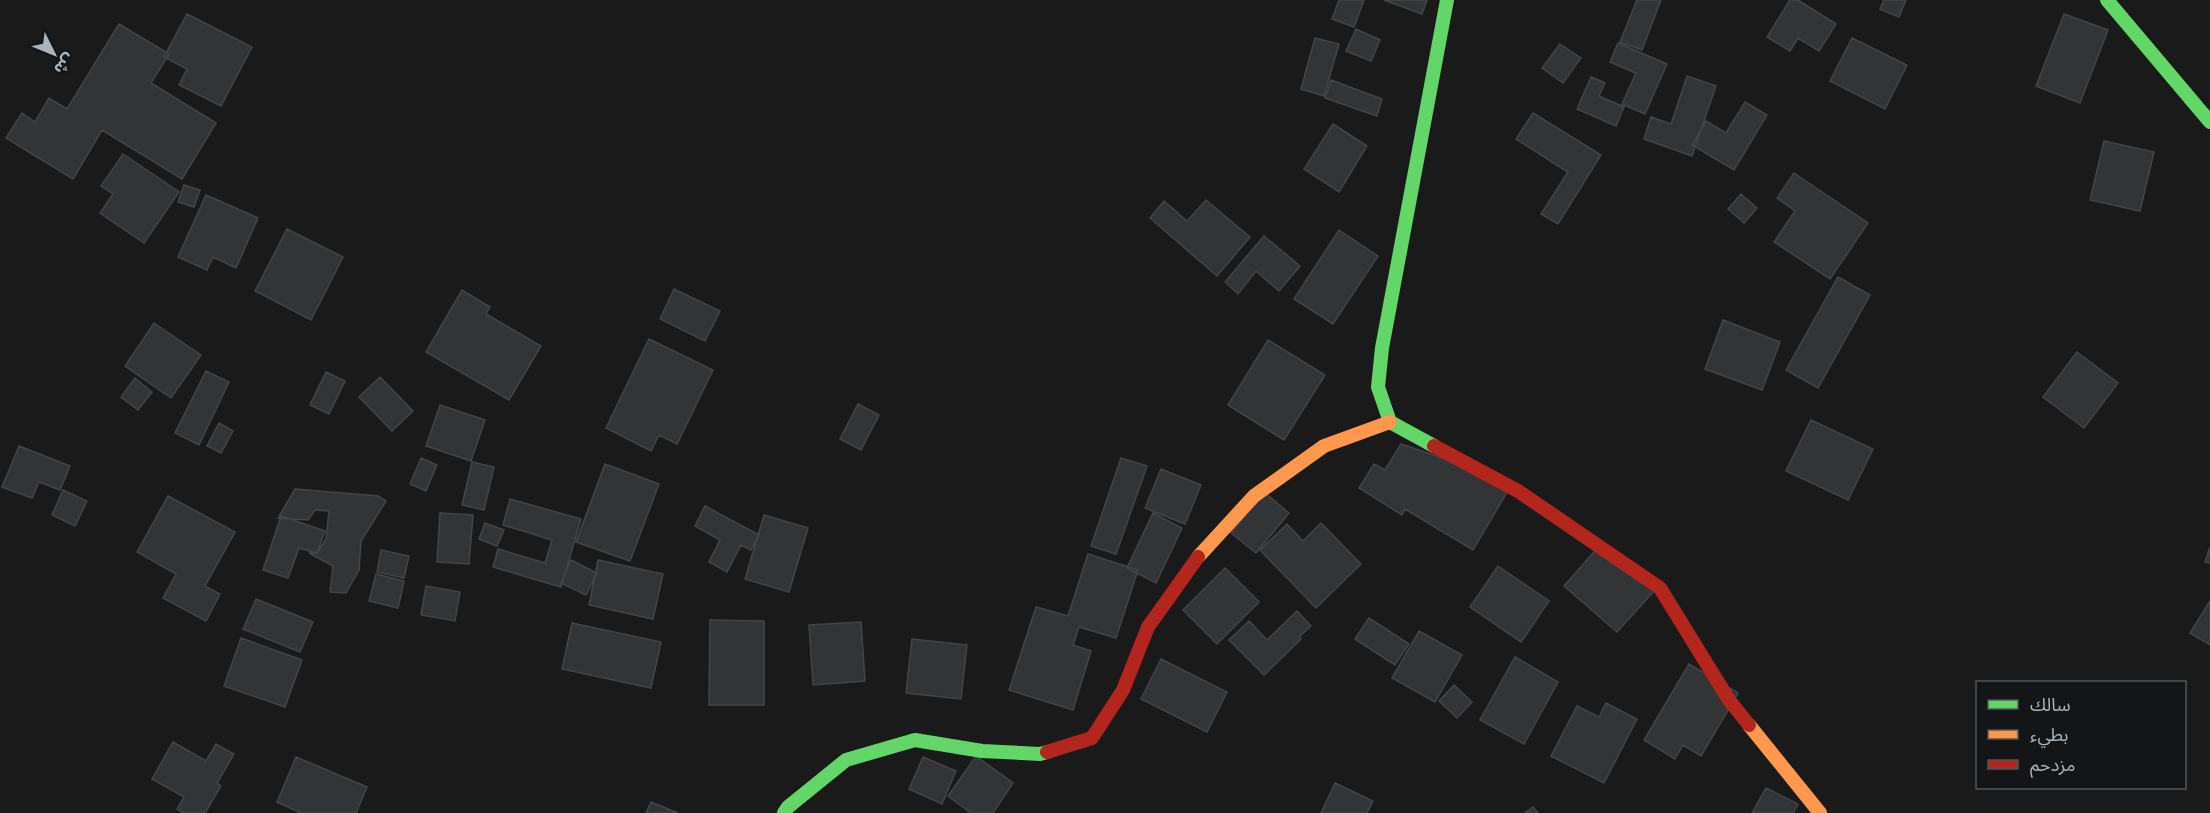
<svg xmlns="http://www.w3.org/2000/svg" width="2210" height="813" viewBox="0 0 2210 813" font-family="Poppins,'Noto Sans Arabic',sans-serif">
  <rect width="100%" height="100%" fill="#1a1a1b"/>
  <path fill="#333435" stroke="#434547" stroke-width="1.5" d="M1339,0h25l-10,27 -22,-8z
    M1384,0h43l-5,14z
    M1637,0h24l-19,50 -22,-8z
    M1790,0h8l38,24 -17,27 -21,-13 -8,13 -23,-14z
    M1884,0h22l-7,17 -19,-8z
    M187,14l65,33 -31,59 -42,-21 8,-16 -23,-12z
    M2064,14l44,16 -28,73 -44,-17z
    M119,24l50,30 -18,29 65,40 -34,56 -80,-49 -29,49 -67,-41 16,-25 13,9 14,-24 18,11z
    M1356,29l24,11 -9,21 -25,-10z
    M1315,38l24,6 -15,52 -23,-7z
    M1852,38l55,27 -22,44 -55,-28z
    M1618,43l49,21 -22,50 -23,-10 14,-31 -26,-11z
    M1560,44l21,14 -18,25 -21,-15z
    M1687,76l29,10 -24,70 -48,-17 7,-22 20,7z
    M1591,77l14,6 -6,13 25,11 -8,19 -39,-17z
    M1331,80l51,19 -5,17 -52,-18z
    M1745,102l22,13 -33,55 -42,-25 14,-24 20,12z
    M1533,113l68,42 -43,69 -17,-10 27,-42 -52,-33z
    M1333,124l34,22 -28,46 -35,-23z
    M2104,141l50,11 -14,59 -50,-11z
    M123,154l56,38 -35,51 -44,-30 13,-19 -12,-8z
    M1794,173l74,50 -38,56 -56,-37 21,-31 -18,-13z
    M184,185l16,5 -6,17 -16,-5z
    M1741,194l16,14 -13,15 -16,-14z
    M206,195l52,23 -22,50 -23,-11 -6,13 -29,-13z
    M1206,200l44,37 -33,39 -67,-58 14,-17 23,20z
    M287,229l56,28 -32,63 -56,-29z
    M1339,230l39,26 -45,68 -39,-25z
    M1264,236l36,30 -21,25 -23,-20 -18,23 -13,-12z
    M1838,277l32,18 -52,93 -32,-18z
    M674,289l46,22 -15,30 -45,-22z
    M462,290l28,17 -4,7 55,32 -32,54 -83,-48z
    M1723,320l57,22 -18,48 -57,-21z
    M154,323l47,32 -30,43 -46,-32z
    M649,339l64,31 -36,74 -18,-9 -8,16 -45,-23z
    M1268,340l57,35 -41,65 -56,-35z
    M2077,352l41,31 -34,45 -41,-31z
    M206,371l23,11 -30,63 -24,-12z
    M326,372l19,9 -16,33 -19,-9z
    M380,377l33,34 -21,20 -33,-34z
    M135,378l17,14 -14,18 -17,-13z
    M858,404l21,11 -18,35 -21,-11z
    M440,405l45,15 -14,41 -45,-15z
    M1811,420l62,29 -25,51 -62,-29z
    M219,423l14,8 -12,22 -14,-7z
    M1401,444l112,38 -40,68 -68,-41 -3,6 -43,-27 15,-24 11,6z
    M19,446l51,20 -10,24 -21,-8 -7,16 -30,-11z
    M421,458l16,7 -11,26 -16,-7z
    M1121,458l26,8 -31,88 -25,-8z
    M472,462l22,5 -10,43 -22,-5z
    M605,464l54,20 -29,77 -54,-19z
    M1161,469l40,16 -16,39 -40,-16z
    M295,489l83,7 8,5 -25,40 -2,29 -13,23 -16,-1 3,-26 -24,-13h8l9,-14 3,-28 -14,-1 -7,10 -30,-2z
    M63,490l24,11 -12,25 -23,-11z
    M1264,492l25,21 -33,40 -25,-20z
    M168,496l67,36 -30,54 15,8 -14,27 -43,-23 13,-24 -39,-22z
    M510,499l71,20 -20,68 -68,-20 5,-18 47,14 7,-23 -49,-15z
    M705,506l54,29 -8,15 -10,-5 -14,27 -18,-10 11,-22 -25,-14z
    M440,513l33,2 -4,49 -32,-2z
    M1153,513l29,15 -26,55 -29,-15z
    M764,515l44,13 -19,64 -44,-13z
    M281,516l44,15 -8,22 -18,-5 -11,30 -25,-8z
    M485,523l19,7 -7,16 -18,-7z
    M1321,523l40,41 -45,44 -56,-58 27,-26 16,17z
    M1601,544l53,47 -37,41 -53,-46z
    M2210,547v16l-5,-1z
    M381,550l28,6 -5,22 -27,-6z
    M1088,554l50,16 -22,68 -37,-11 -6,18 18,6 -18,59 -64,-20 27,-83 32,9z
    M571,560l26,13 -11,22 -25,-12z
    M598,560l65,14 -10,45 -64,-14z
    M1498,566l51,35 -28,41 -51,-35z
    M1225,568l34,34 -42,42 -34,-34z
    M376,574l28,7 -6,27 -29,-7z
    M426,586l34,6 -5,29 -34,-6z
    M256,599l57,23 -13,30 -57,-23z
    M2210,601v44l-20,-12z
    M1297,611l14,15 -12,11 2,2 -37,36 -35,-35 20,-19 18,19z
    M1369,618l40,26 -14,21 -40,-26z
    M710,620l54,1v84h-55z
    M861,622l4,59 -52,4 -4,-60z
    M572,623l89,19 -10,46 -89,-19z
    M1419,631l43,24 -27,47 -43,-24z
    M241,638l61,22 -17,47 -61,-21z
    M912,639l55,6 -6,54 -55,-6z
    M1515,657l43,25 -34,62 -44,-24z
    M1161,659l66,33 -20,40 -66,-33z
    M1689,664l49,29 -37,63 -18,-11 -8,14 -31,-19z
    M1454,685l18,17 -15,16 -18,-17z
    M1606,703l31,16 -33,64 -53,-27 26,-50 22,11z
    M173,742l33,19 10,-17 18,10 -17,29 4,3 -16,27h-21l-7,-4 7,-12 -32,-18z
    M976,756l37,27 -20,30h-22l-23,-17z
    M296,757l71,30 -11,26h-55l-24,-11z
    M923,757l33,14 -14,33 -33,-15z
    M1335,783l38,18 -6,12h-46z
    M1766,788l32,16 -5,9h-41z
    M651,802l27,11h-32z
    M1533,807l5,6h-13z"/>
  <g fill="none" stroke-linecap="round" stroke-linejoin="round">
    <path stroke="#63d668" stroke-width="14" d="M2107,0l103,122
      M1434,446l-44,-24 -12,-35 4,-39 65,-348
      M784,813l4,-6 58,-47 69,-20 67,11 58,3 7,-2"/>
    <path stroke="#ff974d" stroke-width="14" d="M1198,557l56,-61 70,-50 66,-24
      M1749,725l71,88"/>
    <path stroke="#b3261e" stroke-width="14" d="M1434,446l84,45 142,97 69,112 20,25
      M1047,752l45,-14 31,-48 25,-63 50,-70"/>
  </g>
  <rect x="1976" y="681" width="210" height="108" fill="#141517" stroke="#515559" stroke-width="1.5"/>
  <rect x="1988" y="700" width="30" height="9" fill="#63d668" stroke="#515559" stroke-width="1.5"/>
  <text x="2030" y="711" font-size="18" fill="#acb4bb">سالك</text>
  <rect x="1988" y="730" width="30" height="9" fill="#ff974d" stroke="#515559" stroke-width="1.5"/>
  <text x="2030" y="741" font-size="18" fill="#acb4bb">بطيء</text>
  <rect x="1988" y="760" width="30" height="9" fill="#b3261e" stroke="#515559" stroke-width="1.5"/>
  <text x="2030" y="771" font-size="18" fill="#acb4bb">مزدحم</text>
  <g transform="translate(54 54) rotate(133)" stroke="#141517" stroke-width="4.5" paint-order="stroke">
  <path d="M0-4.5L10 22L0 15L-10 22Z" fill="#acb4bb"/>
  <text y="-9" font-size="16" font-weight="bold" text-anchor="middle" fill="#acb4bb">ش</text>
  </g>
</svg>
